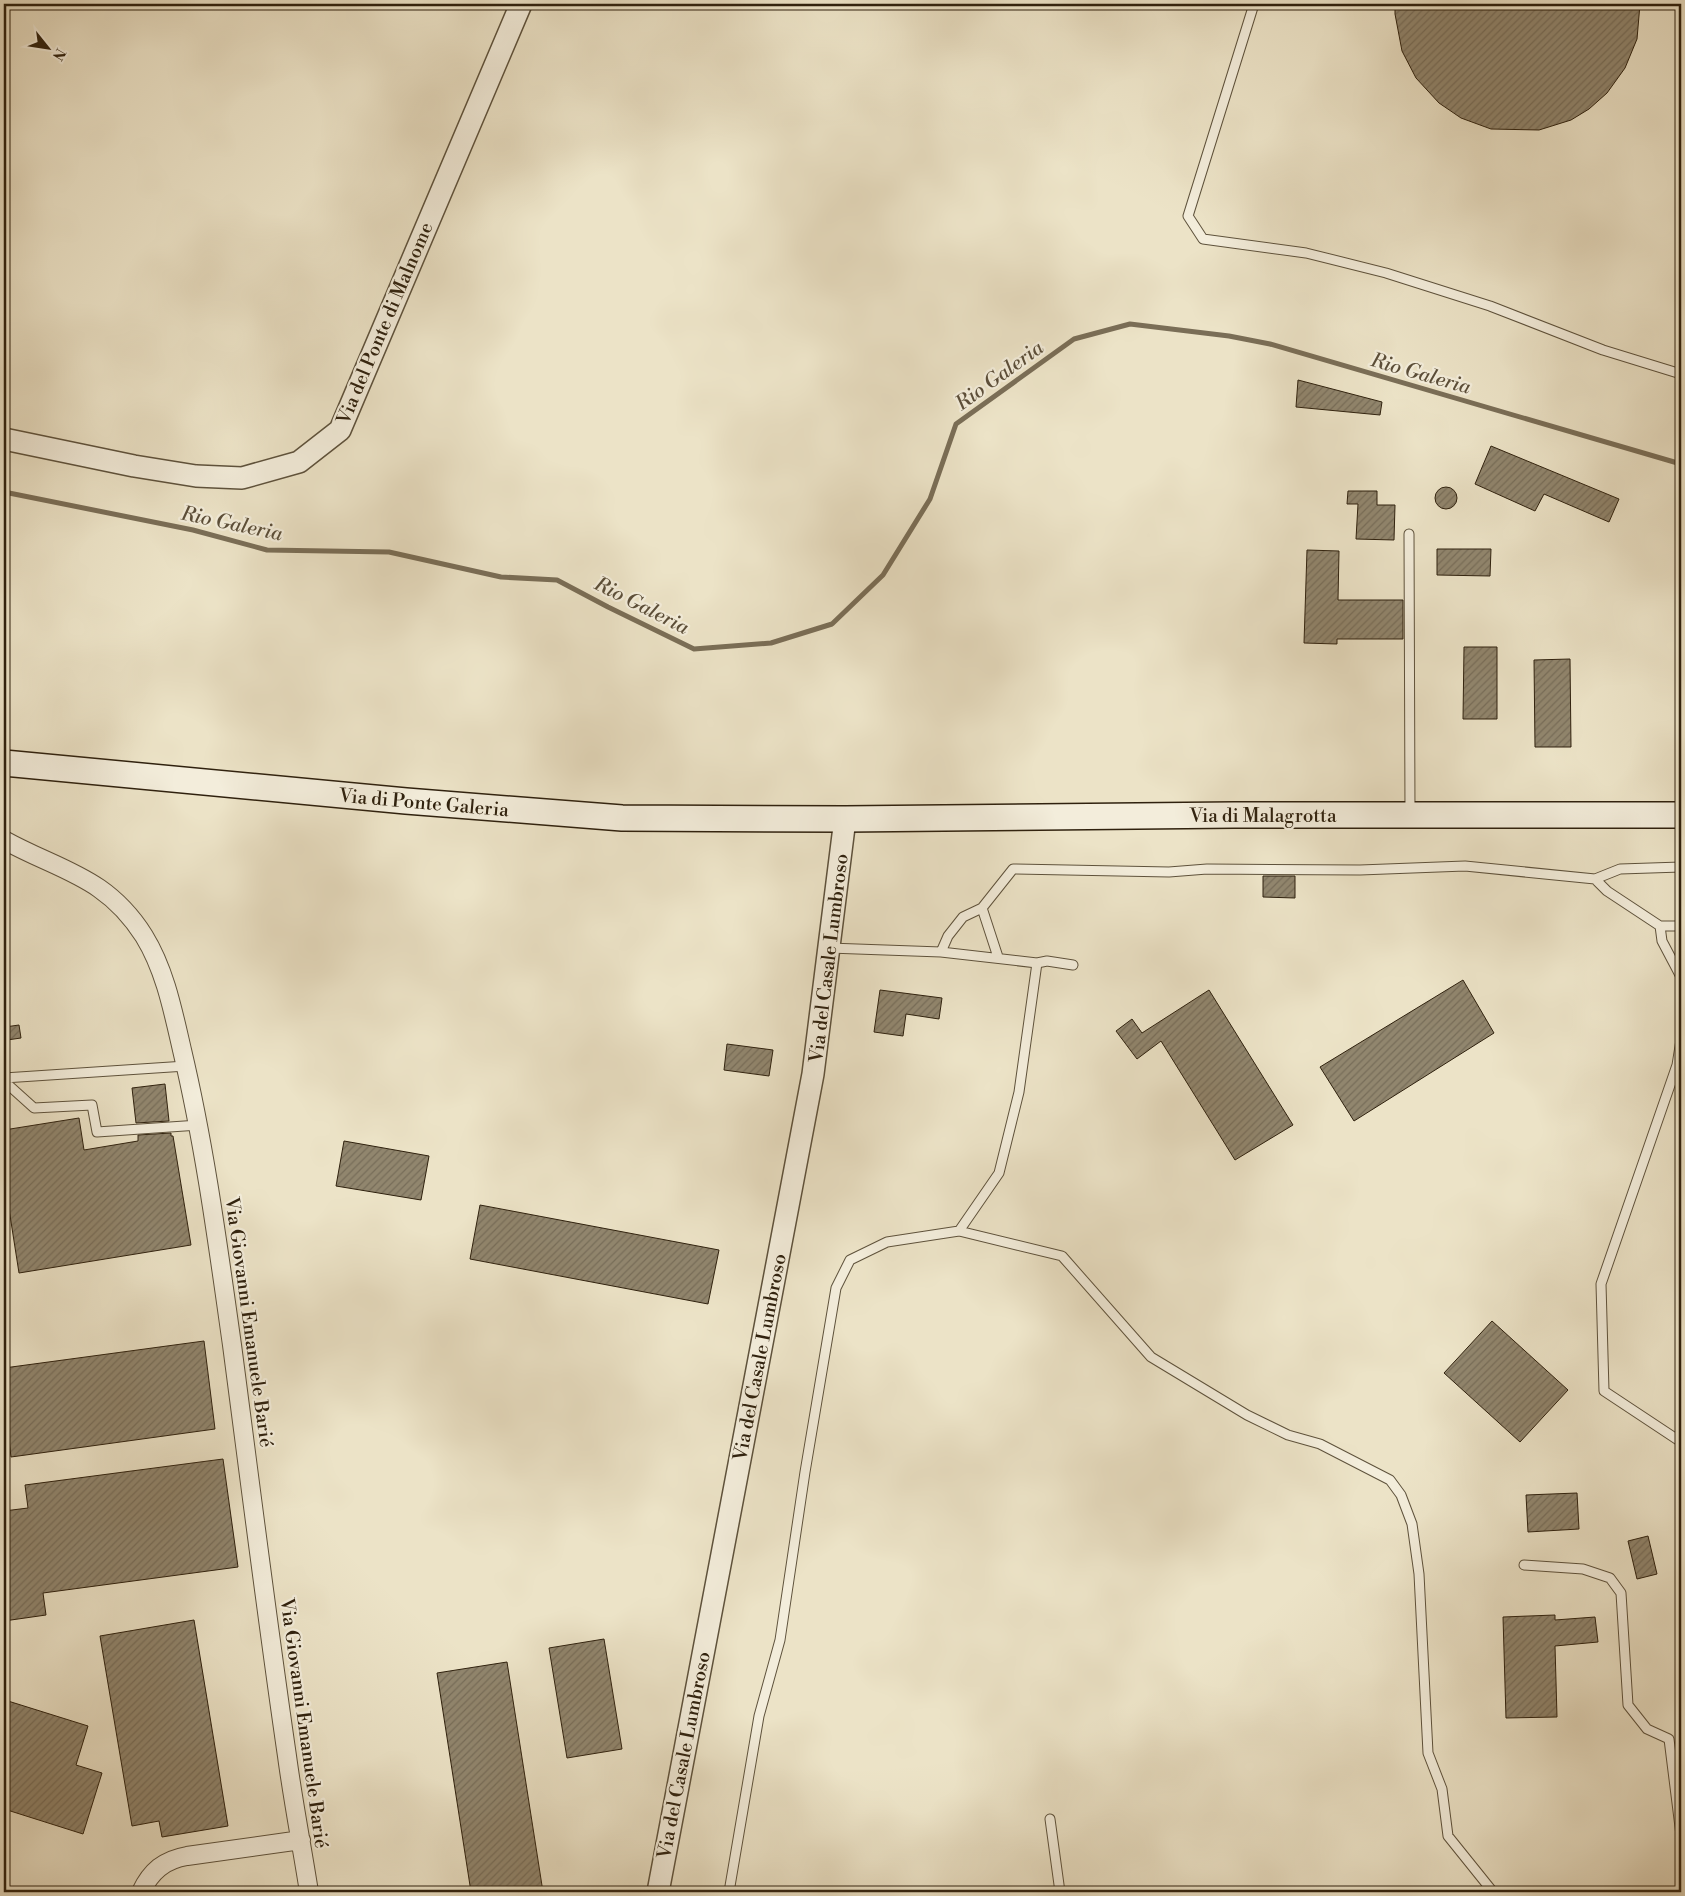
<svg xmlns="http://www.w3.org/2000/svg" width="1685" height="1896" viewBox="0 0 1685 1896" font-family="'Libre Bodoni',serif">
  <defs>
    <pattern id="building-hatch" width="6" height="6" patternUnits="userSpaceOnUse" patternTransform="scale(1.25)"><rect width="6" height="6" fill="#91866e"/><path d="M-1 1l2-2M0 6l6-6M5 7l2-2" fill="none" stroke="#776d59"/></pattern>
  </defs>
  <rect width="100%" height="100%" fill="#ece3c7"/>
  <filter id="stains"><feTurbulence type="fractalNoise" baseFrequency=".004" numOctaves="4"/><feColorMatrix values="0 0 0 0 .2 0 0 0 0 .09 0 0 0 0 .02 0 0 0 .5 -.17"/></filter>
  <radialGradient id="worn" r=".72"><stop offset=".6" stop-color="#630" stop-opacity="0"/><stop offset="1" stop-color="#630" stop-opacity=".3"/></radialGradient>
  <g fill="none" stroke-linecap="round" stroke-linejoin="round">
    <path stroke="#7a6e57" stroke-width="5" d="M4,492l189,38 74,20 122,2 112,25 56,3 51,27 86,42 77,-6 61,-19 51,-49 47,-76 26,-75 118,-85 56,-15 99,12 41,8 411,120"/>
  </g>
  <path fill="url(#building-hatch)" stroke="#2f210e" d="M1395,4h245l-3,35 -12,29 -18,25 -18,16 -18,11 -32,10 -48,-1 -30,-11 -22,-15 -23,-25 -14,-27 -7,-37z
    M1298,380l84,22 -2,13 -84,-8z
    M1491,446l128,53 -10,23 -65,-28 -9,17 -60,-27z
    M1435 498a11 11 0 1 1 22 0a11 11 0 1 1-22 0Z
    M1348,491h29v14h18l-1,35 -38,-1 2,-35h-11z
    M1437,549h54l-1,27 -53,-1z
    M1307,550l32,1 -1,49h65v39h-66v5l-33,-1z
    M1464,647h33v72h-34z
    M1570,659l1,88h-36l-1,-87z
    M1263,876h32v22l-32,-1z
    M1463,980l31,53 -140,88 -34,-54z
    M880,990l62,8 -3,21 -33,-5 -3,22 -29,-4z
    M1209,990l84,135 -58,35 -74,-119 -24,18 -21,-28 16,-12 10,14z
    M19,1025l2,13 -14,2 -2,-13z
    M727,1044l46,6 -4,26 -45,-6z
    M165,1084l4,37 -33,2 -4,-35z
    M79,1118l5,32 54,-9v-6l33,-2v3h2l18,109 -172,28 -15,-96v-47z
    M344,1141l85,15 -8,44 -85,-14z
    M480,1205l239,45 -11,54 -238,-45z
    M1492,1321l76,69 -48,52 -76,-69z
    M204,1341l11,88 -204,28 -7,-60v-29z
    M223,1459l15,108 -195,26 3,22 -42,6v-110l24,-3 -3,-23z
    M1577,1493l2,36 -51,3 -2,-37z
    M1648,1536l9,38 -20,5 -9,-38z
    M1555,1615v5l40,-3 3,25 -43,4 2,71 -51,1 -3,-101z
    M194,1620l34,206 -66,11 -3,-16 -27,5 -32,-190z
    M604,1639l18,110 -55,9 -18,-110z
    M507,1662l36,230h-72l-34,-219z
    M8,1701l80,25 -12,39 26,8 -19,61 -79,-25v-93z"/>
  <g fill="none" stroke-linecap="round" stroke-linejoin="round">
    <defs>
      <path id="service" d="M1254,4l-66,212 15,23 103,14 80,20 104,33 113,44 78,24
        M1409,534l1,279
        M1595,879l12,12 53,35h21
        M982,908l16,49
        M1660,926l2,15 19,36
        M829,948l112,4 96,11 10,-2 26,4
        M941,952l7,-16 15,-19 19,-9 31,-39 156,3 38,-3 153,1 105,-4 130,13 25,-10 61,-2
        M1681,1040l-4,25 -76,219 3,107 77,51
        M4,1078l182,-12
        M4,1081l30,27 58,-3 5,27 102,-7
        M959,1231l40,-58 20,-81 18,-129
        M1524,1565l59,4 27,9 11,15 7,112 19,24 22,10 12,96
        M1050,1819l10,73
        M729,1892l30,-176 21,-76 25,-168 31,-184 14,-28 37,-18 72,-11 103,25 89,101 96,58 41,20 32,9 70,36 11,15 11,29 7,50 9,179 14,36 6,47 45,56"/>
      <path id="minor" d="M4,840c56,31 102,36 140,96 21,34 29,75 38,114 23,97 36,196 50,295 18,137 35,274 55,411 6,45 15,91 22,136
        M141,1892c10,-21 23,-32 46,-36l114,-16"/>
      <path id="tertiary" d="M4,439l130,27 62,10 46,2 57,-16 41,-32 181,-426
        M658,1892l155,-818 32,-255"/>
      <path id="secondary" d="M4,763l402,38 216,17 223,1 389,-4h447"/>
    </defs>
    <use href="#service" stroke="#5e523c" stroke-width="11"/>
    <use href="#minor" stroke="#5e523c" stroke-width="20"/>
    <use href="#tertiary" stroke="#5e523c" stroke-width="24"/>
    <use href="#secondary" stroke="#2f210e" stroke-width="28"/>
    <use href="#service" stroke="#f3eddb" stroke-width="9"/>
    <use href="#minor" stroke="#f3eddb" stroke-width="18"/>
    <use href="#tertiary" stroke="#f3eddb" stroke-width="21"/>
    <use href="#secondary" stroke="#f3eddb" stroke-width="25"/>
  </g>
  <g text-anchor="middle" stroke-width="4.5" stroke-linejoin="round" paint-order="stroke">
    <g font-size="19" fill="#2f210e" stroke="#f3eddb">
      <text transform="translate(384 323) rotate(-67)" y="7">Via del Ponte di Malnome</text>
      <text transform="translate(424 802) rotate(5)" y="7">Via di Ponte Galeria</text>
      <text x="1263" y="822">Via di Malagrotta</text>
      <text transform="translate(828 958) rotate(-83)" y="7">Via del Casale Lumbroso</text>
      <text transform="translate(250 1322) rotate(82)" y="7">Via Giovanni Emanuele Barié</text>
      <text transform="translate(759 1357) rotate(-79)" y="7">Via del Casale Lumbroso</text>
      <text transform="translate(305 1723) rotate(82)" y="7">Via Giovanni Emanuele Barié</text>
      <text transform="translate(683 1755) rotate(-79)" y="7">Via del Casale Lumbroso</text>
    </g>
    <g font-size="20" font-style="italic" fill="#5b4e39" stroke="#f3eddb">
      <text transform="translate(1421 373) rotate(16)" y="7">Rio Galeria</text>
      <text transform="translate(999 375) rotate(-36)" y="7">Rio Galeria</text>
      <text transform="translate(232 523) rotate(12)" y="7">Rio Galeria</text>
      <text transform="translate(642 605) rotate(27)" y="7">Rio Galeria</text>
    </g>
  </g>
  <rect width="1685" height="1896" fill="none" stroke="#ece3c7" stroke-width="20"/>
  <rect x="5" y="5" width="1675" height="1886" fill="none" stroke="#2f210e" stroke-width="2.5"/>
  <rect x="10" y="10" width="1665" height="1876" fill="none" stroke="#2f210e"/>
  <g transform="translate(48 48) rotate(120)" stroke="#f3eddb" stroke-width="4" paint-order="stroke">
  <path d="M0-4L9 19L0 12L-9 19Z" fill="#2f210e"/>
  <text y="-8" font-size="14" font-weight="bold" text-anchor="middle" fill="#2f210e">N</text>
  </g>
  <rect width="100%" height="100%" filter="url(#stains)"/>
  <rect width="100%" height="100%" fill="url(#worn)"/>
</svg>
